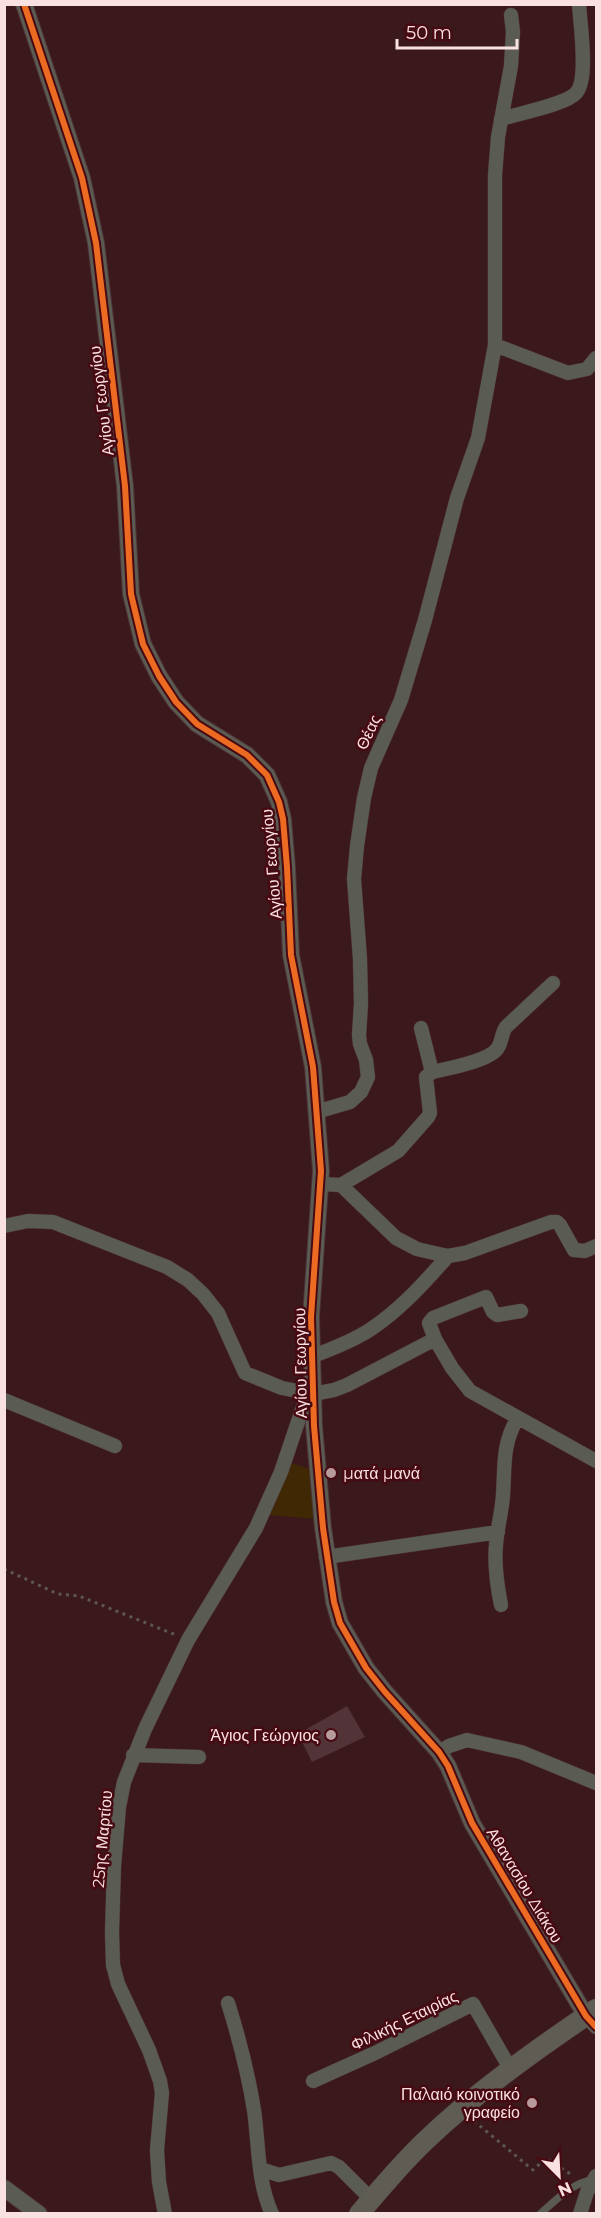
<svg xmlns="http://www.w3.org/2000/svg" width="601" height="2218" viewBox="0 0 601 2218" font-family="Montserrat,sans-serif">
  <rect width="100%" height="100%" fill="#3a181c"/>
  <path fill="#402804" d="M288,1462l22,7 5,50 -47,-4z"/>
  <path fill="#523337" d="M347,1706l18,31 -53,25 -14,-28z"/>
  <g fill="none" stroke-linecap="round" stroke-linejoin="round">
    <defs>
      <path id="service" d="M540,2214c17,-15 32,-31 55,-35"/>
      <path id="minor" d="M501,119c16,-5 66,-15 75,-26 13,-13 4,-70 3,-89
        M495,345l73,28 19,-4 9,-11
        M432,1072c15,-3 56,-11 65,-23 5,-6 4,-15 9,-22l47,-44
        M316,1112l34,-10 11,-10 7,-15 -2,-17 -6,-16 -1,-9 2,-31 -1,-45 -6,-80 3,-33 7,-48 7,-30 30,-68 24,-80 32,-122 21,-60 17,-93v-170l3,-38 13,-71 2,-34 -2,-17
        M321,1184l20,1 55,53 21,11 17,4 14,3 17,-3 86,-31h6l3,3 14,25 11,1 11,-5
        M341,1185l57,-34 30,-34 2,-4 -4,-36 6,-5 -11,-44
        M4,1226l24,-5 25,1 114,45 21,13 15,14 15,19 27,60 37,15 31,6 21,-4 13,-5 88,-46 -6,-16 4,-5 53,-21 7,15 4,3 24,-4
        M435,1339l17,29 18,23 126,70
        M313,1356c19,-7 40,-15 58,-27 30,-20 54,-47 77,-73
        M4,1400l111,46
        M326,1557l172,-25
        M501,1605c-4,-20 -7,-40 -5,-60 1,-17 6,-33 7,-50 2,-29 -1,-50 14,-76
        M439,1752l10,-6 18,-6 54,12 75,31
        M133,1755l66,2
        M228,2003c11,35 20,70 26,107 5,35 3,71 18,104
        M586,2016l10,11
        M313,2081l62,-28 98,-49 38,66
        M260,2169l19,6 52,-12 8,4 32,32
        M165,2214l-6,-32 -2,-32 5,-57 -2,-12 -11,-31 -31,-66 -5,-19 -1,-33 2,-66 5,-59 5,-25 21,-53 43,-89 68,-112 25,-56 24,-71 8,-7
        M580,2214l7,-22 9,-16"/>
      <path id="tertiary" d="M24,4l58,174 14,65 29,243 6,108 12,50 16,32 17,26 21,22 50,31 20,20 12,27 4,17 4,48 4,88 22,112 8,104 -10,146 3,109 9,102 11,74 6,21 26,45 19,24 54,60 9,14 24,57 114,193
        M4,2188l35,26"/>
      <path id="secondary" d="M359,2214c21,-25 42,-50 65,-72 52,-50 113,-93 172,-133"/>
    </defs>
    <use href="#service" stroke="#4e3336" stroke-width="8"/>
    <use href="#minor" stroke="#4e3336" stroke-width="15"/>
    <use href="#tertiary" stroke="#4e3336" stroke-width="18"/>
    <use href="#secondary" stroke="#4e3336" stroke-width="21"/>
    <path stroke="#5d5652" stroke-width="3" stroke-dasharray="3 4.5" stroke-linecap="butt" d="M4,1569l54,25 21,2 97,39
      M474,2121l59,49 13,-12 26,17"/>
    <use href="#service" stroke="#5a5c53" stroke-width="7"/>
    <use href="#minor" stroke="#5a5c53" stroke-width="14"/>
    <use href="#tertiary" stroke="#5a5c53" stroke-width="16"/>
    <use href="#secondary" stroke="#5f5c54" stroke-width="20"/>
    <defs>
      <path id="cycleway" d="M24,4l58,174 14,65 29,243 6,108 12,50 16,32 17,26 21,22 50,31 20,20 12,27 4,17 4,48 4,88 22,112 8,104 -10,146 3,109 9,102 11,74 6,21 26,45 19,24 54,60 9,14 24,57 114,193 10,11"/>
    </defs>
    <use href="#cycleway" stroke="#480a12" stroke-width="10"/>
    <use href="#cycleway" stroke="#ed6a23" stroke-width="6"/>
  </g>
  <g fill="#b79b9c" stroke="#480a12" stroke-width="2">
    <circle cx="331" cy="1473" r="6"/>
    <circle cx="331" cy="1735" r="6"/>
    <circle cx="532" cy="2103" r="6"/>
  </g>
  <g text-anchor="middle" stroke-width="5" stroke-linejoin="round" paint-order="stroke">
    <g font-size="16" fill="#fae1e1" stroke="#480a12">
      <text transform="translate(101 401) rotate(-97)" y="6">Αγίου Γεωργίου</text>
      <text transform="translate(368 732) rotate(-65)" y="6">Θέας</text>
      <text transform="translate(271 864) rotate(-95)" y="6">Αγίου Γεωργίου</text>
      <text transform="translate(300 1363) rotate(-91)" y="6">Αγίου Γεωργίου</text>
      <text transform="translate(102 1839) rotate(-85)" y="6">25ης Μαρτίου</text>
      <text transform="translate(525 1885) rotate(59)" y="6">Αθανασίου Διάκου</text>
      <text transform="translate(404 2020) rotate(-26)" y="6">Φιλικής Εταιρίας</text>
    </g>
    <g font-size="16" fill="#fae1e1" stroke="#480a12" text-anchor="end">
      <text x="343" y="1479" text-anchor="start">ματά μανά</text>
      <text x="319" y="1741">Άγιος Γεώργιος</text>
      <text x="520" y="2100">Παλαιό κοινοτικό<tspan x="520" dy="18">γραφείο</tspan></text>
    </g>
  </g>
  <rect width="601" height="2218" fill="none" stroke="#fae1e1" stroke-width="12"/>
  <g transform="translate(559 2176) rotate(156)" stroke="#480a12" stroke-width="4.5" paint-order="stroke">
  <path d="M0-4.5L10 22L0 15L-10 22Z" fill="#fae1e1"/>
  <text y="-9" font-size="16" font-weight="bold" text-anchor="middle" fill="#fae1e1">N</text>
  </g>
  <path d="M397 39v9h120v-9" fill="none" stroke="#fae1e1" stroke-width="3"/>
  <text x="406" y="39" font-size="18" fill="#fae1e1" stroke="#480a12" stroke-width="4.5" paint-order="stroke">50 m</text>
</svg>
